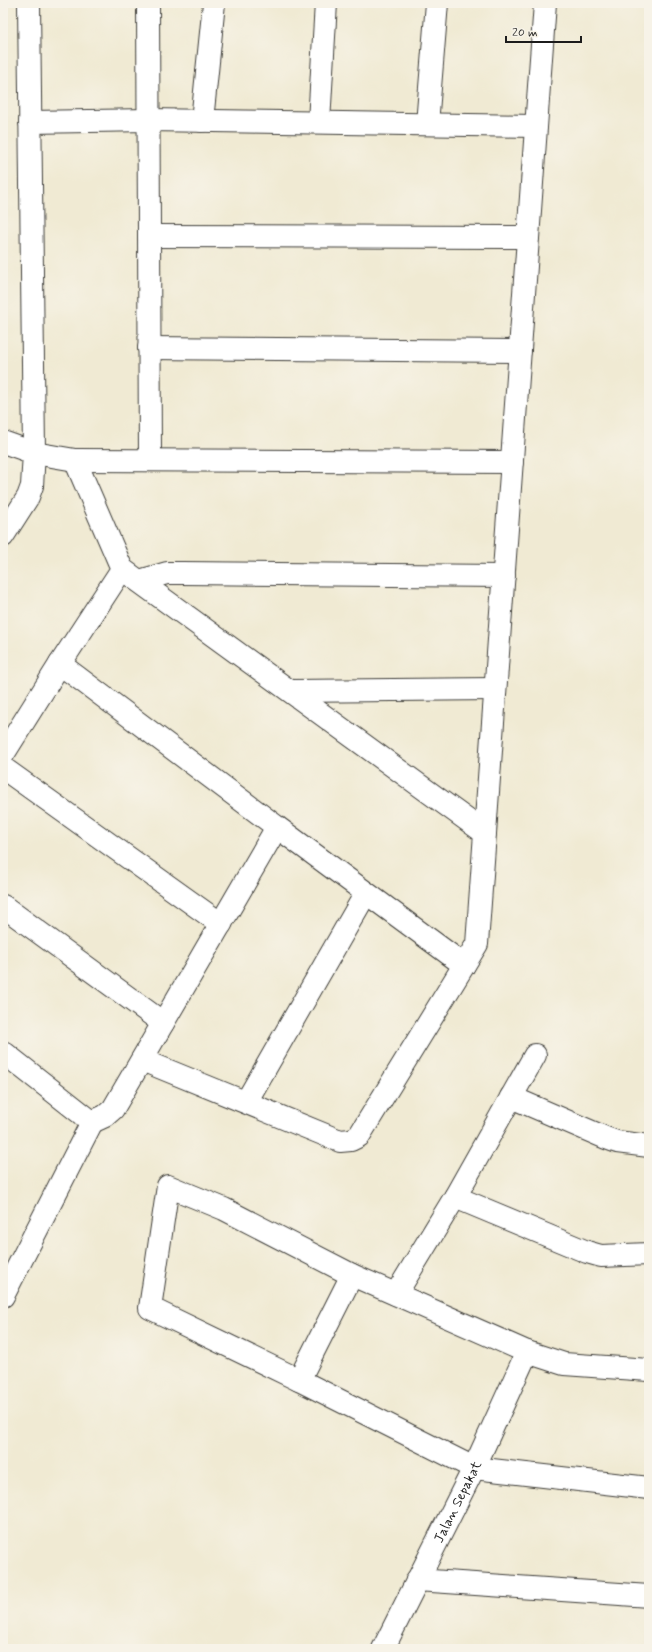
<svg xmlns="http://www.w3.org/2000/svg" width="652" height="1652" viewBox="0 0 652 1652" font-family="Mynerve,sans-serif">
  <rect width="100%" height="100%" fill="#f7f3e8"/>
  <filter id="ink" filterUnits="userSpaceOnUse"><feTurbulence type="fractalNoise" baseFrequency=".025" numOctaves="2"/><feDisplacementMap in="SourceGraphic" scale="8" xChannelSelector="R" yChannelSelector="G"/><feConvolveMatrix kernelMatrix="1 2 1 2 8 2 1 2 1" color-interpolation-filters="sRGB"/></filter>
  <filter id="wash" filterUnits="userSpaceOnUse"><feTurbulence type="fractalNoise" baseFrequency=".012" numOctaves="4" result="noise"/><feDisplacementMap in="SourceGraphic" scale="16" xChannelSelector="R" yChannelSelector="G"/><feGaussianBlur stdDeviation="0.9" result="paint"/><feColorMatrix in="noise" values="0 0 0 0 0 0 0 0 0 0 0 0 0 0 0 0 0 1.4 0 .05"/><feComposite in="paint" operator="in"/></filter>
  <g filter="url(#wash)">
    <rect width="100%" height="100%" fill="#f0ead3"/>
  </g>
  <g filter="url(#ink)">
    <g fill="none" stroke-linecap="round" stroke-linejoin="round">
      <defs>
        <g id="minor">
          <path d="M148,3l2,457"/>
          <path d="M202,121l12,-118"/>
          <path d="M30,122l119,-2 387,6"/>
          <path d="M319,122l7,-119"/>
          <path d="M427,124l10,-121"/>
          <path d="M149,236l379,1"/>
          <path d="M149,348l371,3"/>
          <path d="M3,442l31,11 41,7 47,109 -62,95"/>
          <path d="M75,460l437,2"/>
          <path d="M3,536l25,-39 4,-11 2,-33 -5,-450"/>
          <path d="M122,569l363,264"/>
          <path d="M139,581l28,-8h14l323,3"/>
          <path d="M291,691l204,-2"/>
          <path d="M3,755l57,-91 217,163 -164,282 -8,7 -13,6"/>
          <path d="M3,768l218,156"/>
          <path d="M277,827l187,138"/>
          <path d="M3,906l160,117"/>
          <path d="M3,1052l89,70 -89,174"/>
          <path d="M535,1055l-80,142 132,55 14,4 48,-2"/>
          <path d="M142,1060l198,81 11,-1 8,-4 118,-192 68,-941"/>
          <path d="M511,1097l95,41 11,4 32,4"/>
          <path d="M246,1102l120,-209"/>
          <path d="M352,1275l-53,105 175,88 175,20"/>
          <path d="M396,1294l59,-97"/>
          <path d="M299,1380l-149,-72 18,-122 56,23 128,66 175,77 37,12 85,6"/>
          <path d="M417,1580l232,16"/>
          <path id="s1" d="M383,1649l91,-181 53,-116"/>
        </g>
      </defs>
      <use href="#minor" stroke="#3c3b37" stroke-width="24"/>
      <use href="#minor" stroke="#fff" stroke-width="22"/>
    </g>
  </g>
  <g text-anchor="middle" stroke-width="3.5" stroke-linejoin="round" paint-order="stroke">
    <g font-size="14" fill="#1c1c1c" stroke="#f7f3e8">
      <text dy="5" stroke="none"><textPath href="#s1" startOffset="165">Jalan Sepakat</textPath></text>
    </g>
  </g>
  <rect width="652" height="1652" fill="none" stroke="#f7f3e8" stroke-width="16"/>
  <path d="M506 36v6h75v-6" fill="none" stroke="#1c1c1c" stroke-width="2"/>
  <text x="512" y="36" font-size="12" fill="#1c1c1c" stroke="#f7f3e8" stroke-width="3" paint-order="stroke">20 m</text>
</svg>
